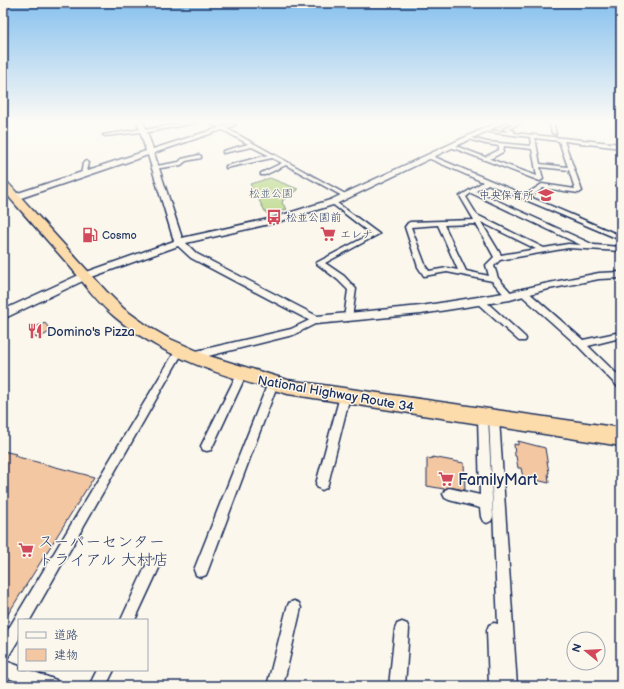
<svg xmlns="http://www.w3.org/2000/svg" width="624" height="689" viewBox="0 0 624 689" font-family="'Balsamiq Sans','Klee One',sans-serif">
  <rect width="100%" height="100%" fill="#fbf7ec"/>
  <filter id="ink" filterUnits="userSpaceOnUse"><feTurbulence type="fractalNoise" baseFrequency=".025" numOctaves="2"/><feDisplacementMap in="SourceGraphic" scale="8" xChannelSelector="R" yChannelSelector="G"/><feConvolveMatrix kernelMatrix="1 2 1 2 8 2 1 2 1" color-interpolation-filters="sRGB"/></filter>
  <g filter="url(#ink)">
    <path fill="#c1dc94" stroke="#6e8679" d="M270,178l28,11v1l-15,10 -1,3 5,6 -19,5 -2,-1 -16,-29z"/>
    <path fill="#f4c7a3" stroke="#1b2f5e" d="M45,323l6,8 -12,7 -1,-1 -2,1 -6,-9z
      M518,441l27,7 4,25h-1l1,10 -26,-6 -2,-9h-3l-2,-12h-1l-1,-12 4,1z
      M3,451l13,3 -2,2 80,21 -91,145z
      M432,457l32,6 1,27 -16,-3 -5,2 -17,-3v-28l5,1z"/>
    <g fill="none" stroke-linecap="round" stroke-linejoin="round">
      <defs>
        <path id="minor" d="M195,121h11l-63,12 -2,-1 -36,4 -2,-1 39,-6 2,1z
          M207,121h6l136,75 -5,1 -58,-32 -21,10h-4v-2l21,-10 -10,-5 -46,10v-2l42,-11 -16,-8 -29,6v-2l25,-7z
          M517,121h6l-14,8 5,2v2l107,11v4l-57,-7 18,50 -3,2 -36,-5 -13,9 91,39v4l-133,-56 -12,7 118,54 27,2v4l-53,-3 -68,12 -6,6 4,12 16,18 -4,3 -3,-1 -15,-17 -45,-9 -23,4 -6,-9 -13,-40 3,-4 2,-1 64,-2 -14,-24 23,-14 -55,-24v-2h4l93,39 17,-11 33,5 -6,-19 -29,-3 3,12 -3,2 -92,-35 5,-1 32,12 14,-7v-4l-13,-2 -18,-5v-2l19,5 44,4 -1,-9 -48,-6 2,-1 25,2 -6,-3zM535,138l24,3 9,26 -28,-3zM504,146l28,3 5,27 -47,-17 13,-7zM471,193l110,52 -13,-1 -24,4 -67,-33 -11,-18zM481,222l55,27 -35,6zM476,224l18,33 -8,8 3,11 -23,-5 -22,-46zM438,225l20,45 -11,-2 -18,3 -3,-4 -15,-40z
          M549,121h4l3,13 -4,-1z
          M199,155l2,1v2l-15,3 -5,4 -27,4 -3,-2 28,-5 3,-3z
          M86,161l3,2 -3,12 -5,1 2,-13z
          M333,200l46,34 -54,29 19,13 12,13 -4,29 -4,3 -4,-3 4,-28 -10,-10 -22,-17 55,-29 -40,-31 -1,-1z
          M523,289l3,1 57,50 33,-7 5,1v6l-5,-1 -28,7 33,32v10l-3,-1 -40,-41 -58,-52 -1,-2 1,-2z
          M480,298l3,1 42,38 1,2 -1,2h-6l-42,-38 -1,-2z
          M316,317l4,3 -1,2 -26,13 -101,25 -3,-1 -2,-3 2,-3 3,-1 99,-23z
          M180,346l3,2 2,2 -2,2 -153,268h-11v19l-11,18 -5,3v-22l174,-290z
          M241,371l3,1 2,3 -35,75 -4,1 -4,-1 -2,-4 37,-74z
          M273,379l3,1 2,3 -70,187 -2,5 -5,2 -5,-2 -2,-5 74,-187 2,-3z
          M345,392l4,1 1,3 -22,88 -2,4 -4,2 -4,-2 -2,-4 24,-88 1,-3z
          M483,412l4,2 1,3 5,100 -2,4 -4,2 -4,-2 -2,-4 -1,-9 -31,-8 -4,-2 -2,-4 2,-4 4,-2 31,7 -2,-78 1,-3z
          M494,414l4,2 1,3 18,267h-28l-2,-56 2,-5 5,-2 4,1 -9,-205 1,-3z
          M153,559l5,2 2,5 -25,54h-14l27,-59z
          M294,601l5,2 2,5 -18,78h-16l20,-78 2,-5z
          M402,622l5,2 2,5 -4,57h-16l6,-57 2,-5z
          M3,660l16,6v4h10l27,10 2,6h-29l-26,-10z
          M98,670h16l-8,16h-16z"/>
        <path id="tertiary" d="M137,121h6l10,28 78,-25 5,1 -82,28 28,85 91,-20 57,-18 170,-79h8l-172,83 -58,18 -92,21 11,11 120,62 104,-10 89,-14 34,-8 55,-11 22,-1v6l-22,1 -55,11 -34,10 -89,14 -105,10 -125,-66 -13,-12 -89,32 -86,41v-9l78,-36 93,-33 -26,-86 -130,44h-6l-1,-2 1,-2 134,-44z"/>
        <path id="trunk" d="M3,181l4,1 99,109 18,18 25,18 19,11 41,18 79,24 333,48v18l-333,-52c-61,-17 -123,-35 -173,-77 -16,-13 -29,-31 -42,-47 -23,-27 -47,-53 -70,-80z"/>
      </defs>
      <use href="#minor" stroke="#1b2f5e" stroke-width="3"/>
      <use href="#tertiary" stroke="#1b2f5e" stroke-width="3"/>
      <use href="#trunk" stroke="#1b2f5e" stroke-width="3"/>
      <use href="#minor" fill="#fbf7ec" fill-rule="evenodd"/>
      <use href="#tertiary" fill="#fbf7ec" fill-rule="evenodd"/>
      <use href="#trunk" fill="#fddcac" fill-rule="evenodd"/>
    </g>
  </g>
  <linearGradient id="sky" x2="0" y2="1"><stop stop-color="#87c1ee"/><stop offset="0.56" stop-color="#fdfbf6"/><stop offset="1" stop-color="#fdfbf6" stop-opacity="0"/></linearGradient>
  <rect width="624" height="218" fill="url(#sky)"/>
  <defs>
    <symbol id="school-bare" viewBox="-9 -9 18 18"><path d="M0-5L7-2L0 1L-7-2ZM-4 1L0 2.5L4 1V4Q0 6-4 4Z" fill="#d1495b" stroke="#fbf7ec" stroke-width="2.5" paint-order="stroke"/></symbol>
    <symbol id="bus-bare" viewBox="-9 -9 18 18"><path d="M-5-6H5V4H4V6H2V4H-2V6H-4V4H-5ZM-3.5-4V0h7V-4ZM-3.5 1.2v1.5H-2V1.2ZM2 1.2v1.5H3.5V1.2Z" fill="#d1495b" stroke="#fbf7ec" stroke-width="2.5" paint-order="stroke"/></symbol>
    <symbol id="supermarket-bare" viewBox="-9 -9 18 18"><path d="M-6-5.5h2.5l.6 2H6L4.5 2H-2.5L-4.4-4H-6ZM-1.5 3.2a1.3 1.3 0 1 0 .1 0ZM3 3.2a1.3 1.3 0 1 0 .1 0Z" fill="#d1495b" stroke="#fbf7ec" stroke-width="2.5" paint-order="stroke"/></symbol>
    <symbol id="fuel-bare" viewBox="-9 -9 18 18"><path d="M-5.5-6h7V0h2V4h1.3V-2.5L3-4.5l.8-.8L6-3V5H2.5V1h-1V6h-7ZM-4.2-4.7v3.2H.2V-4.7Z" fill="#d1495b" stroke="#fbf7ec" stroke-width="2.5" paint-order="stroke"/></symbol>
    <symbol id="restaurant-bare" viewBox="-9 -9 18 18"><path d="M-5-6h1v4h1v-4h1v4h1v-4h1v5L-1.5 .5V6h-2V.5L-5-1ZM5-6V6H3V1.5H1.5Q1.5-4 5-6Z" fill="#d1495b" stroke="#fbf7ec" stroke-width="2.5" paint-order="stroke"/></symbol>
  </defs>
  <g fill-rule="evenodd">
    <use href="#school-bare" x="535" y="184" width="22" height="22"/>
    <use href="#bus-bare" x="263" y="206" width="22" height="22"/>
    <use href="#supermarket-bare" x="317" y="223" width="22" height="22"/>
    <use href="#fuel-bare" x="79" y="224" width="22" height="22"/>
    <use href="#restaurant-bare" x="24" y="320" width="22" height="22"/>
    <use href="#supermarket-bare" x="435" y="468" width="22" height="22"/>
    <use href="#supermarket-bare" x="15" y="539" width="22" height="22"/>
  </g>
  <g text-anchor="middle" stroke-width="3" stroke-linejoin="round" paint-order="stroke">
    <g font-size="11" fill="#445a6c" stroke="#fbf7ec">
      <text x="271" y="197">松並公園</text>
    </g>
    <g font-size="11" fill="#1b2f5e" stroke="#fbf7ec" text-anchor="start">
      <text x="534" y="199" text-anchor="end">中央保育所</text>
      <text x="286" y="221">松並公園前</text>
      <text x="340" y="238">エレナ</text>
      <text x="102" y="239">Cosmo</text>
    </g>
    <g font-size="13" fill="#1b2f5e" stroke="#fbf7ec" text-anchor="start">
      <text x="47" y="336">Domino's Pizza</text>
    </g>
    <g font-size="13" fill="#1b2f5e" stroke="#fbf7ec">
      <text transform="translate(336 393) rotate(10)" y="5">National Highway Route 34</text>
    </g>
    <g font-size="16" fill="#1b2f5e" stroke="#fbf7ec" text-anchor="start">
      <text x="458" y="485">FamilyMart</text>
      <text x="38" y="547">スーパーセンター<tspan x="38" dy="18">トライアル 大村店</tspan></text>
    </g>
  </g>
  <rect width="624" height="689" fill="none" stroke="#fbf7ec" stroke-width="16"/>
  <rect x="8" y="8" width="608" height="673" fill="none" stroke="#1b2f5e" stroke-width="1.5" filter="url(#ink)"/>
  <rect x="18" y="619" width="130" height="52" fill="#fbf7ec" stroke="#a1a7b3"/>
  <rect x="26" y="632" width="20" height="6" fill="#fbf7ec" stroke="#a1a7b3"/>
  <text x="54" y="639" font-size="12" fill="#1b2f5e">道路</text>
  <rect x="26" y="649" width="20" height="12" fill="#f4c7a3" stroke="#a1a7b3"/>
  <text x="54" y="659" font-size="12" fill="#1b2f5e">建物</text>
  <g transform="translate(586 651) rotate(288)"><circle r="19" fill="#fbf7ec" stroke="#a1a7b3"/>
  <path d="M0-3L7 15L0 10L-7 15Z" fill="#d1495b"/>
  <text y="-6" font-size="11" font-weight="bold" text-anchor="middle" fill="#1b2f5e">N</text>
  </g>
</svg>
